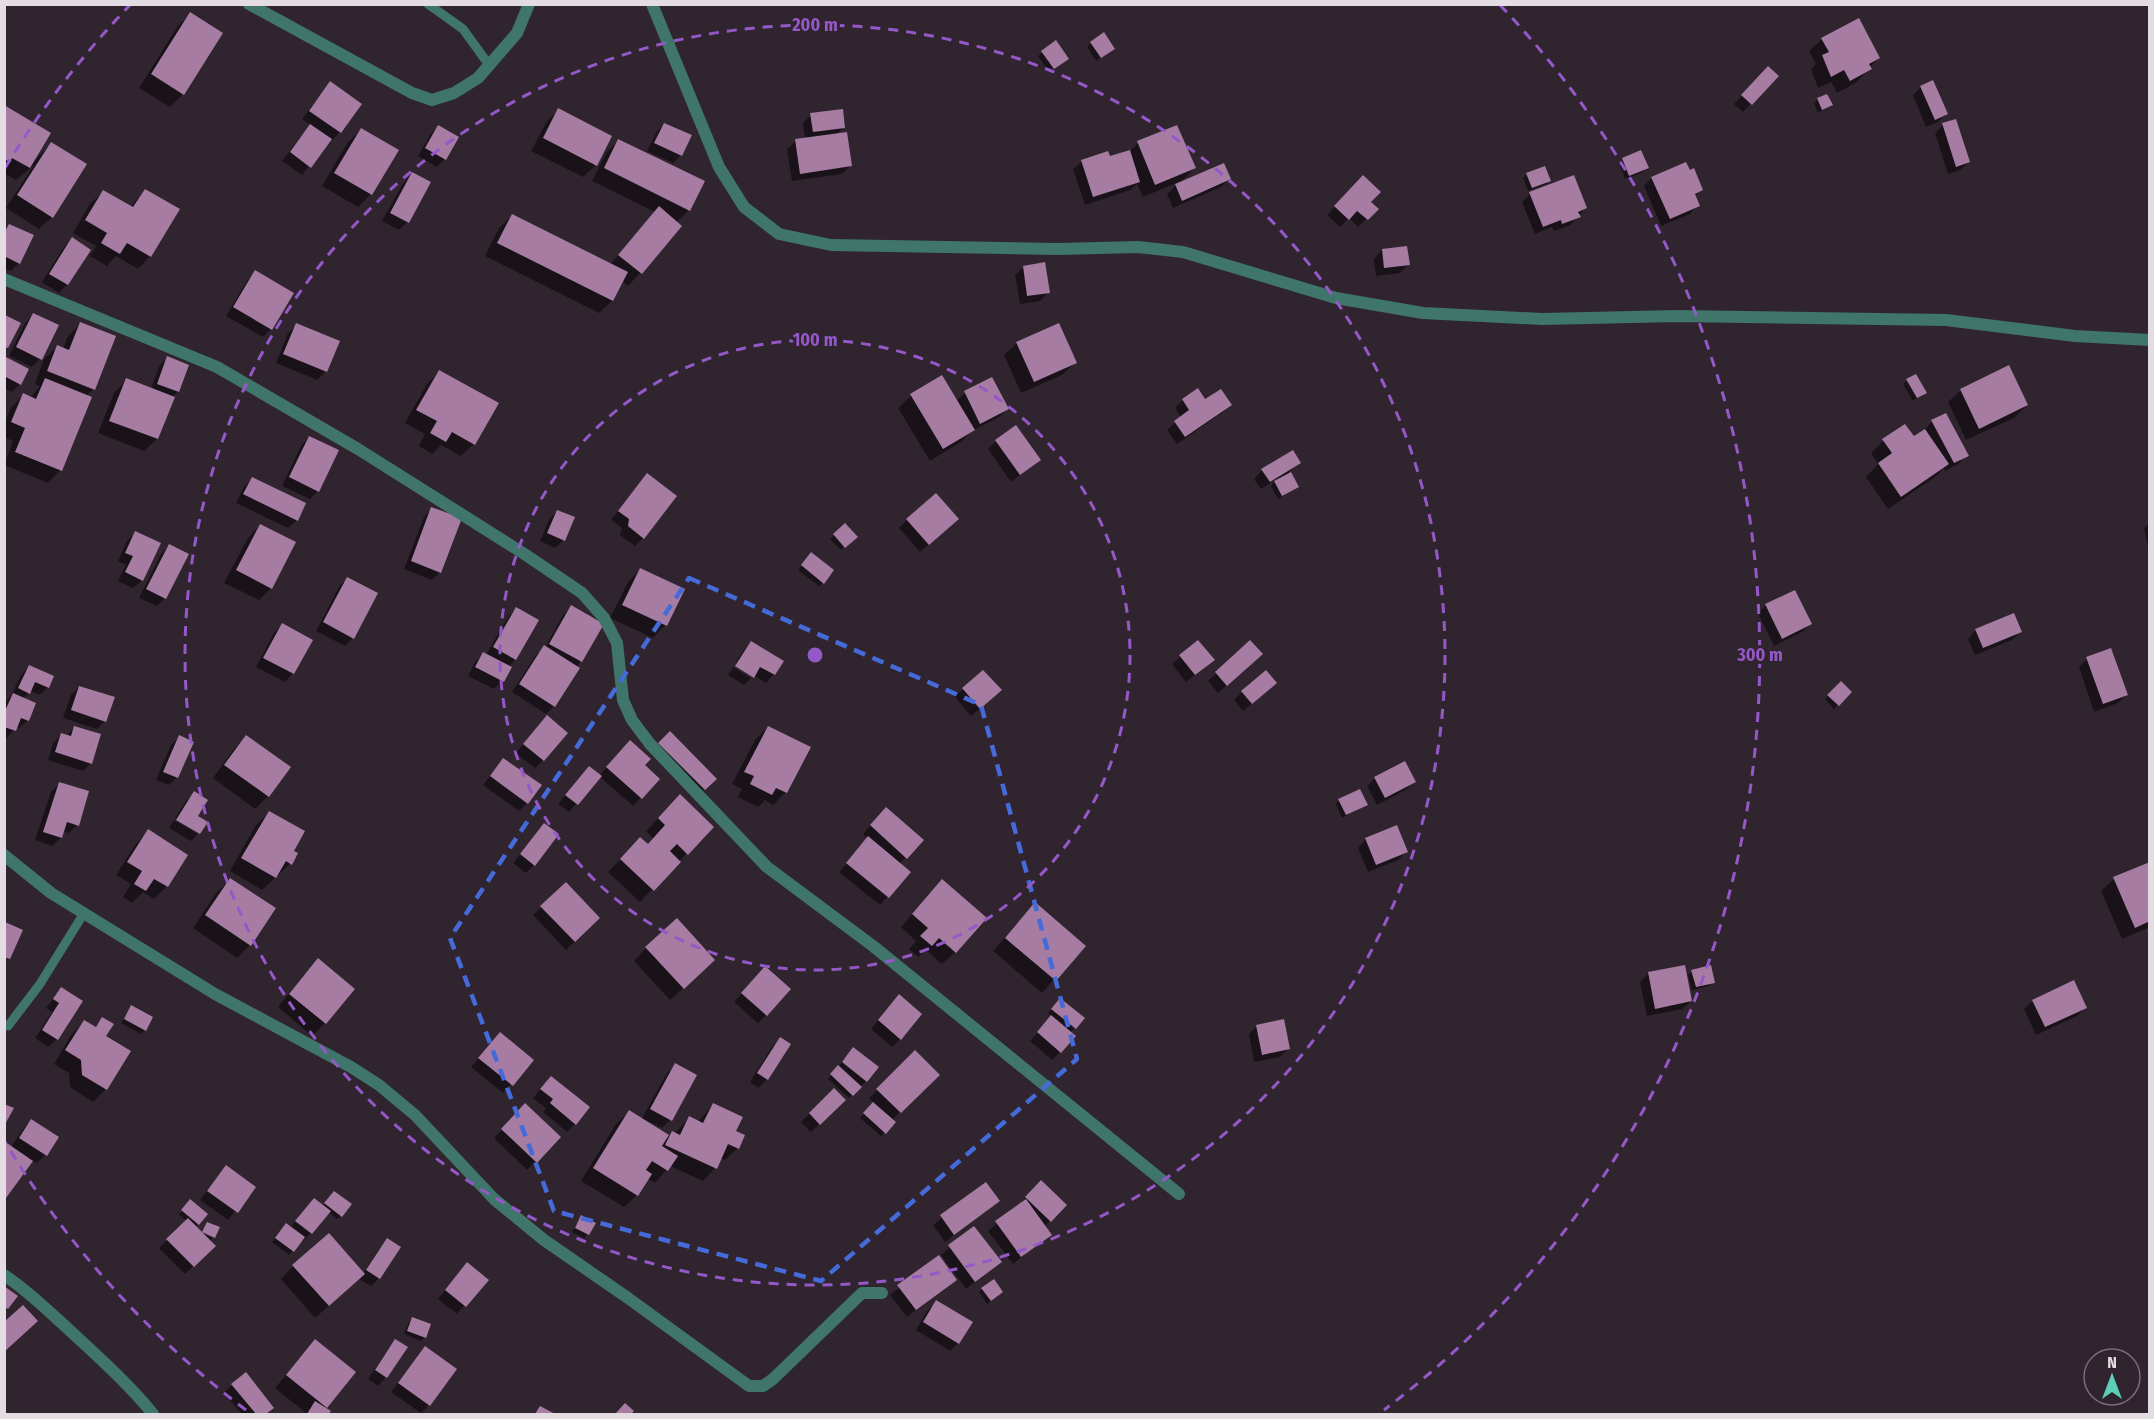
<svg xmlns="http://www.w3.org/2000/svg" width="2154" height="1419" viewBox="0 0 2154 1419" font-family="'Fira Sans Condensed',sans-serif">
  <rect width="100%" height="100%" fill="#30252f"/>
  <path fill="#0007" d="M190,14l-7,80 -13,13 -31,-19 39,-62z
    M1822,39l56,19 -21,24 -20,11 -6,-11 -13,6 -7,-19 5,-5 -7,-13z
    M1055,42l8,20 -14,10 -11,-16z
    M1091,43l22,6 -17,12 -9,-14z
    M1769,68l8,8 -34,36 -9,-8z
    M330,83l30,21 -20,28 -8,8 -2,-1 -28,36 -20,-14 28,-36 -8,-6z
    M1921,87l25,27 -8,8 -12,5 -13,-32z
    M1818,99l13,6 -13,8 -4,-10z
    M4,107l29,55 18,-18 1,73 -13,12 -33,-21 28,-43 -18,15 -12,-7z
    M558,110l38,55 -13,12 -52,-26 15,-28z
    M811,115l33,12 -8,8 14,31 -8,8 -50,7 -5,-32 9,-8 9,-2 -2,-16z
    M664,124l17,31 -8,8 -26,-12 9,-18z
    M1943,125l26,37 -9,8 -12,4 -13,-41z
    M438,126l7,33 -8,8 -19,-11 12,-21z
    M361,130l10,64 -13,13 -36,-21 26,-44z
    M619,140l70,70 -13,13 4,3 -40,47 -12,13 -6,-5 -10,20 -13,12 -114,-57 14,-28 13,-12 98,49 45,-53 -63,-31 14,-28z
    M1138,143l56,25 -16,17 51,-6 -8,8 -48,21 -6,-14 12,-12 -36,15 -6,-13 -7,6 -45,15 -12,-36 9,-8 27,-3 20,-6z
    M1640,152l7,16 -4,4 -18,7 -6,-16 4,-3z
    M412,174l-4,48 -9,8 -17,-9 22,-39z
    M1527,174l22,7 -3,3 -18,7 -5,-13z
    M1363,178l6,24 8,7 -19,18 -9,-9 -9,9 -13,-12z
    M1652,178l49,12 -7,7 4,8 -8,9 -29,12 -17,-40z
    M145,191l5,65 -12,13 -22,-13 -9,10 -17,-10 6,-10 -23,-13 17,-29 13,-12 27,15z
    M1530,194l55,14 -14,17 -17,6 -2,-4 -17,7 -13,-32z
    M9,226l10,37 -8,8 -7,-3v-38z
    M72,239l17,11 -22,35 -8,8 -17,-11 22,-35z
    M1382,250l26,15 -8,8 -24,3 -2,-17z
    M1024,267l24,25 -8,9 -20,3 -5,-29z
    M256,272l15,57 -8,8 -37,-21 21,-35z
    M34,314l6,45 -8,8 -23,-11 16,-33z
    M80,324l14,65 -8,7 -26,74 -12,13 -44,-18 9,-24 -9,-4v-14l7,-15 12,-13 7,3 10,-12 -5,-2 9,-25 13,-12 6,2 5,-13z
    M297,325l29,46 -9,9 -41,-17 12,-30z
    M1017,343l58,20 -13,12 -41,18 -17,-38z
    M4,358l16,26 -8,8 -8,-4z
    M168,358l10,34 -6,5 -15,42 -13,12 -46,-18 16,-40 13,-13 24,9 8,-23z
    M439,372l35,72 -13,12 -20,-11 -9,9 -13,-8 6,-12 -20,-11 22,-39z
    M1915,376l10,16 -12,9 -10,-17z
    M941,377l15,24 9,-8 27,-14 15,30 -8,8 -27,14 -11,11 -31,19 -32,-53 13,-12z
    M1961,390l66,15 -13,13 -48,22 -18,-38z
    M1183,400l22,1 25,4 -8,8 -45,31 -10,-14 14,-12 -6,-10z
    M1932,421l35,34 -9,9 -13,7 -1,-3 -9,9 -47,32 -22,-32 12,-13 -7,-11 12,-12 30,-3 11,-7z
    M309,437l9,54 -8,8 -28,-13 19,-40z
    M996,441l43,18 -28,23 -23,-33z
    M1299,462l-10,10 8,14 -19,13 -7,-13 4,-6 -14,9 -7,-10 8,-9z
    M647,475l-4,63 -8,8 -15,-11 2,-7 -11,-8z
    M252,479l45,41 -9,8 -52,-25 8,-16z
    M432,508l8,64 -8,8 -28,-11 20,-52z
    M557,511l7,29 -9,8 -15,-7 9,-21z
    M907,520l42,7 -29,25 -21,-24z
    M2150,523v34l-6,-29z
    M260,525l11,63 -12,12 -35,-17 24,-45z
    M845,525l11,12 -15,13 -11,-11z
    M135,533l7,47 -9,8 -15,-7 8,-16 -8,-4 9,-20z
    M169,546l-4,52 -8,8 -18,-8 22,-44z
    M807,558l16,25 -4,3 -21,-16z
    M640,570l43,20 -18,35 -12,13 -43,-20 18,-36z
    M347,578l6,60 -8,8 -29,-15 23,-44z
    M1766,605l44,19 -8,8 -28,14 -16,-33z
    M571,607l31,17 -48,82 -8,8 -34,-22 24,-37 9,-7 18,-33z
    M516,609l-1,51 -7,7h2l-8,14 -8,8 -26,-13 7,-14 9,-8 2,1 22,-38z
    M282,625l11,48 -8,9 -29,-15 18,-34z
    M1976,630l44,2 -8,8 -37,15 -7,-16z
    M751,642l31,19 -8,13 -8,9 -31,-19 8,-13z
    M1198,642l6,26 -18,14 -14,-18z
    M1250,642l3,20 -35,31 -10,-12z
    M2087,659l39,36 -8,8 -24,9 -15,-45z
    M29,667l19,20 -8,8 -10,-4 -7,8 5,21 -9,8 -3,-1 -10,12 -2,-1v-34l7,-8 10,-21z
    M733,667l18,11 -7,7 -16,-10z
    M1841,683l9,9 -16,17 -9,-10z
    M79,687l26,34 -8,8 -34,-11 8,-23z
    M963,689l29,9 -21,18 -16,-19z
    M1267,691l-24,20 -9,-11 8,-8z
    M539,725l4,35 -8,8 -19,-15z
    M75,727l16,36 -8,8 -35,-11 5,-17 8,-8 5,1z
    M768,727l18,65 -13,13 -8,-5 -7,7 -20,-10 4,-8 -10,-5 23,-44z
    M670,734l44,45 -18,18 -45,-45z
    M180,737l-3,40 -8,8 -13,-5 15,-35z
    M246,737l22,59 -13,13 -42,-31 21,-29z
    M622,750l36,29 -25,27 -33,-29 -31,35 -11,-8 23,-28h18z
    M503,760l24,43 -8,8 -36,-26z
    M1375,778l39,4 -8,8 -29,15 -10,-19z
    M59,784l18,41 -8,8 -6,-2 -2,7 -9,8 -17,-6 16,-48z
    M194,793l2,24 3,15 -24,-14 11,-17z
    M1339,800l27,5 -24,13 -6,-14z
    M667,809l45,18 -72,75 -32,-30 20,-20 19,-6 7,-7 -8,-8z
    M269,813l23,38 -2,13 -28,26 -32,-19 26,-46z
    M878,817l44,24 -23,23 10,8 -29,33 -41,-33 29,-33 -5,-5z
    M174,820l24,14 -7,7 -22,-13z
    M544,825l-10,40 -8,8 -13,-10z
    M148,831l19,55 -13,13 -11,-7 -11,11 -9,-6 8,-13 -15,-9 20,-31z
    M1366,839l40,13 -8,8 -30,12 -10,-24z
    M2150,863v64l-28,12 -21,-48 13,-12z
    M230,880l20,65 -13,13 -44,-30 24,-36z
    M929,894l26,58 -13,12 -16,-14 -8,7 -9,-8 7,-8 -15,-14z
    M542,907l48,20 -24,23 -33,-35z
    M1023,917l61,29 -42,47 -49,-42z
    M646,948l55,25 -31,27 -36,-39z
    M1692,971l21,11 -4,4 -17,4 -4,-15z
    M306,973l19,50 -13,13 -34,-29z
    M1649,973l42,28 -8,8 -36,7 -7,-34z
    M757,976l9,39 -8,8 -24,-21z
    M61,989l-4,50 -9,8 -13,-9 17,-26 -6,-4z
    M2032,1001l53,7 -8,8 -41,19 -12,-26z
    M891,1004l9,35 -8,8 -21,-18z
    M1056,1004l26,14 -12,15 -10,19 -8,8 -22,-19 22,-24 -4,-4z
    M132,1007l13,23 -4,4 -20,-11z
    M103,1019l3,70 -13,13 -23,-15 -1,-14 -15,-9 17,-29 13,-13 10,6z
    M1257,1026l31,23 -8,8 -26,5 -5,-28z
    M780,1039l9,6 -22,34 -9,9 -8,-6 22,-35z
    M492,1042l40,18 -29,33 -32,-26z
    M853,1049l13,32 -17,17 -21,-19z
    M915,1052l22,23 -46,46 3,2 -13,13 -21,-18 14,-15 -5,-5z
    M676,1065l19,10 -25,45 -8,8 -12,-6 -1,2 20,12 3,-3 2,1 15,-16 9,4 15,-18 21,28 4,16 -13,12 -5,-2 -5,10 -12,13 -33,-15 -15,17 -8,-5 -10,17 -13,12 -43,-26 35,-57 13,-12 12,8 26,-47z
    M543,1086l32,38 -8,8 -24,-20 3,-4 -13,-10z
    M834,1090l10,10 -33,32 -10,-10z
    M526,1105l33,32 -32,33 -33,-32z
    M31,1121l14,34 -8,8 -5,-3 -28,38v-56l7,5 12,-18z
    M226,1167l28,20 -26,33 -28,-20z
    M1041,1182l24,23 -21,22 6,7 -37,30 -25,-33 30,-25z
    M985,1184l13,17 -53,41 -12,-17z
    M331,1196l10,20 -4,3 -9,-7 -17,21 -8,8 -2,-1 -12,15 -17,-13 11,-13 7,-1 16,-20 17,-2z
    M186,1205l12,19 -3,3 6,6 12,5 -4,4 5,4 -29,28 -26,-26 28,-27 -8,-6z
    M582,1217l6,17 -4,4 -12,-6z
    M974,1228l26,34 -34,27 -25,-34z
    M387,1240l-8,38 -8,8 -12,-7 -44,39 -34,-39 12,-13 70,8 16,-25z
    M938,1257l17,22 -48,38 -17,-22z
    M467,1264l19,16 -29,34 -19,-15z
    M982,1289l16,7 -11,8 -8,-12z
    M937,1302l21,41 -8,8 -34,-21 12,-20z
    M412,1318l13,19 -4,4 -17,-7 5,-12z
    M315,1341l39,31 -30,37 5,3 -2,2h-20l-32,-26z
    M396,1341l-10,36 -8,9 -10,-7 20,-30z
    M426,1348l3,57 -8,8 -30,-21z
    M232,1385l40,23 -6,6h-24l-18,-21z"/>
  <path fill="#a67ca2" d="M190,12l33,21 -39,62 -33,-21z
    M1859,18l21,40 -11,6 3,5 -22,12 -6,-11 -13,7 -9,-22 7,-3 -8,-14z
    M1104,32l11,17 -14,9 -11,-16z
    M1056,40l13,19 -15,10 -13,-18z
    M1768,66l11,10 -27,29 -11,-10z
    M1933,80l15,34 -13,6 -15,-34z
    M330,81l32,23 -21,29 -32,-22z
    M1827,94l6,11 -11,5 -5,-12z
    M4,105l47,28 -21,35 -18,-10 -2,4 -6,-3z
    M558,108l54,28 -15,30 -54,-28z
    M843,109l2,19 -32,4 -3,-19z
    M1956,119l14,43 -14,5 -14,-44z
    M664,123l28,12 -10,21 -28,-13z
    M310,124l22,15 -21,29 -21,-16z
    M438,125l21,12 -13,23 -21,-12z
    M1177,125l19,43 -41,17 -18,-44z
    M361,128l38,22 -27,45 -38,-22z
    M847,132l5,34 -52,8 -5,-35z
    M618,139l87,42 -15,30 -86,-43z
    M51,142l36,22 -34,54 -36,-23z
    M1130,150l10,32 -47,15 -12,-37 27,-9 2,5z
    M1641,150l8,18 -20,8 -7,-18z
    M1686,162l4,8 4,-2 9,22 -8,4 5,12 -30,13 -19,-42z
    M1224,163l7,16 -49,22 -7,-17z
    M1545,166l6,15 -19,7 -6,-15z
    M412,172l19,10 -22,41 -19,-10z
    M1363,175l18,17 -10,10 8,7 -11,11 -11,-9 -8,9 -15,-14z
    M1574,175l13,33 -9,4 3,5 -19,7 -1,-4 -18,7 -14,-35z
    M145,189l35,20 -29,48 -24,-14 -7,11 -19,-11 6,-10 -22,-13 18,-30 30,17z
    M659,206l23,20 -40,48 -24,-19z
    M512,214l116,58 -15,29 -116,-58z
    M9,224l25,11 -14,29 -16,-8v-23z
    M72,237l19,13 -23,35 -19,-11z
    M1407,246l3,19 -26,3 -2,-19z
    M1045,262l5,31 -23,3 -4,-30z
    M255,270l39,23 -22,37 -39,-23z
    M33,313l26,12 -17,35 -26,-13z
    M5,315l16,8 -13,25 -4,-1z
    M80,322l36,14 -21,54 -48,-19 10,-26 12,5z
    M296,323l44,18 -13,31 -44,-18z
    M1059,323l18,40 -43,19 -18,-40z
    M4,356l25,13 -8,16 -17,-9z
    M167,356l22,9 -10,27 -22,-8z
    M2009,365l19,40 -49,24 -19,-40z
    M439,370l60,33 -24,42 -23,-13 -6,10 -16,-9 7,-12 -21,-11z
    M1916,374l11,19 -10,5 -11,-19z
    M942,375l33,55 -32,19 -33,-55z
    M992,377l17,32 -29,15 -16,-33z
    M45,378l47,19 -30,74 -47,-19 10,-24 -14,-6 12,-29 13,6z
    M126,378l49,19 -17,42 -49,-18z
    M1198,388l7,11 16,-10 11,16 -47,32 -11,-16 15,-11 -7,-11z
    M1946,413l23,43 -15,7 -23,-43z
    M1905,424l9,12 11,-7 24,35 -48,33 -23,-34 14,-10 -10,-14z
    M1016,425l25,35 -21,15 -25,-35z
    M309,436l30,14 -20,42 -30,-15z
    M1293,450l8,13 -31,19 -9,-13z
    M1291,472l8,15 -17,9 -8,-15z
    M647,473l30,23 -33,43 -16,-13 1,-7 -11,-8z
    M252,477l54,26 -8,18 -55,-27z
    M936,493l23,26 -30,26 -23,-26z
    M431,507l31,11 -21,55 -30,-12z
    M557,510l18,7 -10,24 -18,-8z
    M845,523l13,14 -13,11 -12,-14z
    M260,524l36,18 -24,47 -36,-19z
    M135,531l26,12 -18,38 -18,-9 8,-16 -8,-3z
    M169,544l20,10 -23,45 -20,-10z
    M811,552l23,18 -10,14 -23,-19z
    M640,568l45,21 -18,37 -45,-21z
    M347,577l31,16 -24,46 -31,-17z
    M1795,590l17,34 -30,15 -17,-35z
    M571,605l33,19 -22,38 -33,-18z
    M516,607l23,13 -23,40 -23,-13z
    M2014,613l8,19 -39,16 -8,-19z
    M282,623l31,17 -19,34 -31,-16z
    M1198,640l17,20 -20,15 -16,-20z
    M1250,640l13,14 -36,32 -12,-14z
    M751,641l33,20 -9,14 -15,-8 -6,11 -19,-12z
    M544,645l36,23 -25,39 -36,-23z
    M2111,648l17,47 -25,9 -17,-47z
    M483,652l29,15 -8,15 -29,-15z
    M29,665l25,11 -5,12 -14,-6 -5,12 -12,-6z
    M983,670l19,20 -22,19 -18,-21z
    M1266,670l11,13 -25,21 -11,-13z
    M1841,681l11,11 -13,14 -12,-11z
    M79,686l36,11 -9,25 -35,-12z
    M13,693l23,10 -7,18 -8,-3 -5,13 -12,-4v-14z
    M547,715l21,18 -24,28 -21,-17z
    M74,726l27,8 -9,30 -37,-12 6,-19 10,3z
    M768,726l43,21 -24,46 -11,-5 -4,7 -22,-11 4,-8 -10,-4z
    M670,731l47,48 -12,11 -47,-47z
    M179,735l15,7 -16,36 -15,-6z
    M246,735l45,32 -22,30 -45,-32z
    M630,740l21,19 -6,6 15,14 -18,20 -36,-32z
    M503,758l39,27 -14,19 -38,-28z
    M1405,761l11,21 -31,16 -11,-21z
    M589,766l13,10 -24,29 -13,-10z
    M59,782l30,9 -10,35 -12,-4 -5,16 -19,-6z
    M1360,789l8,16 -22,10 -8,-16z
    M194,791l14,9 -10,16 10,6 -8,12 -24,-14z
    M680,794l34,33 -26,28 -11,-11 -7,7 11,11 -27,29 -34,-32 20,-22 8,7 17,-19 -7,-7z
    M886,807l38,33 -17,19 -37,-34z
    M269,811l36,20 -11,20 4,2 -6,12 -6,-4 -10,17 -35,-20z
    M544,823l15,11 -24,32 -15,-12z
    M1397,825l11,27 -32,13 -11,-27z
    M148,829l40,26 -20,32 -14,-8 -8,12 -12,-7 8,-13 -15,-9z
    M868,836l43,36 -22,26 -43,-35z
    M2150,862v59l-15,7 -22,-51z
    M230,878l46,30 -25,38 -46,-31z
    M942,879l45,39 -31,35 -17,-15 -7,8 -12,-10 8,-8 -16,-14z
    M566,882l34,36 -25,24 -35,-36z
    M1035,902l51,44 -30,35 -51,-43z
    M677,918l38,42 -31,29 -39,-42z
    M5,922l18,8 -13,29 -6,-2z
    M318,958l37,31 -29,35 -37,-30z
    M1685,965l7,36 -37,8 -7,-37z
    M1711,965l4,18 -19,4 -5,-17z
    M765,966l26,23 -24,27 -26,-23z
    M2074,980l13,28 -42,19 -13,-27z
    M61,987l22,14 -25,39 -16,-10 17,-27 -6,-4z
    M899,994l23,20 -21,26 -23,-20z
    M1060,998l25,20 -9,11 -25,-20z
    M131,1005l22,12 -7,14 -22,-12z
    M1051,1015l25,21 -15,17 -24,-21z
    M102,1017l12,7 -8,12 25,15 -24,39 -25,-15 -1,-15 -16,-10 19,-30 12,7z
    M1284,1019l6,30 -28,6 -6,-30z
    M500,1032l34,28 -21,26 -35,-28z
    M780,1037l11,7 -23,36 -11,-7z
    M853,1047l26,20 -12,15 -25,-20z
    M915,1050l25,25 -39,38 -25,-24z
    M675,1063l22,12 -25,46 -22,-12z
    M838,1065l24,22 -9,9 -23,-22z
    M551,1076l39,31 -14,18 -26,-22 3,-4 -13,-10z
    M834,1088l12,12 -26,25 -11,-12z
    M873,1102l23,20 -10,12 -23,-21z
    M525,1103l36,34 -24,26 -36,-34z
    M713,1103l30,14 -7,14 9,4 -6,14 -11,-5 -11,25 -52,-24 7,-14 8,4 9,-19 14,7z
    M4,1104l10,4 -10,18z
    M629,1110l40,25 -7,11 16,10 -10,15 -16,-10 -6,9 6,4 -14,22 -45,-28z
    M31,1119l28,18 -12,19 -28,-18z
    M4,1141l29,20 -27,37 -2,-1z
    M226,1165l30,22 -18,26 -31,-22z
    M1041,1180l26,25 -16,17 -26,-25z
    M986,1182l14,19 -46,34 -14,-20z
    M334,1191l18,13 -10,13 -18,-14z
    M314,1198l17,13 -19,23 -17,-13z
    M190,1199l18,15 -9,11 -18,-15z
    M1026,1199l26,36 -31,22 -26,-36z
    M581,1215l15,8 -7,12 -14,-7z
    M188,1218l28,28 -22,21 -28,-28z
    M207,1222l13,5 -5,11 -13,-6z
    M286,1223l19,14 -11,15 -19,-14z
    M974,1226l28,36 -27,20 -27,-37z
    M329,1233l36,41 -36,32 -37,-41z
    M387,1238l14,9 -21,32 -14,-9z
    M939,1255l18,25 -41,30 -19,-25z
    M467,1262l22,18 -23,27 -21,-17z
    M994,1279l9,13 -12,9 -10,-13z
    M4,1286l14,10 -10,13 -4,-2z
    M936,1300l37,22 -14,22 -36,-22z
    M23,1305l15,16 -34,31v-30z
    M412,1317l19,7 -5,14 -19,-7z
    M315,1339l41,33 -29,36 -41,-33z
    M395,1339l13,8 -21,31 -12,-8z
    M425,1346l32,23 -27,37 -32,-23z
    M246,1372l28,36 -8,6h-10l-25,-30z
    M315,1401l16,10 -2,3h-22z
    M625,1403l9,8 -3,3h-16z
    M540,1406l15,8h-20z"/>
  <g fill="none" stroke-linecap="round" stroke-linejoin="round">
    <path stroke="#3f756a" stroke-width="9" d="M428,4l35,25 26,36
      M8,1026l32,-42 44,-71"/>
    <path stroke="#3f756a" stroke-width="12" d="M249,4l163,89 20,7 22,-7 24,-15 39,-45 12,-29
      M652,4l67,163 25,40 35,27 52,11 226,4 81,-2 45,5 153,46 87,15 119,6 135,-3 269,4 129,16 75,4
      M4,279l213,88 141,82 165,104 59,40 22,25 13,25 6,57 9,20 18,24 117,123 106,79 306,248
      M4,855l47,38 164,101 136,73 28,18 36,30 79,84 50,41 84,58 121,88h14l10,-7 89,-86h20
      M4,1275c23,15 41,33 61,51 30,28 62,56 88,88"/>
  </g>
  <path fill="none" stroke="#456ada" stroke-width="4.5" stroke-dasharray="12 8" stroke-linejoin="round" d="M689,578l292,127 96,354 -256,222 -267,-70 -104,-273z"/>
  <g fill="none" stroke="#9558c8" stroke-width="3" stroke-dasharray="10 8">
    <circle cx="815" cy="655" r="315"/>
    <circle cx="815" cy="655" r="630"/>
    <path d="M246 1410A945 945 0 0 1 5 1142M5 168A945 945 0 0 1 130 5M1500 5A945 945 0 0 1 1384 1410"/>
  </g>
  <circle cx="815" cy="655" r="9" fill="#9558c8" stroke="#30252f" stroke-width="3"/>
  <g font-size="18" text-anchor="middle" font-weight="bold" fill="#9558c8" stroke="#30252f" stroke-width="6" stroke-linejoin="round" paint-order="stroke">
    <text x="815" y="31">200 m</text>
    <text x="815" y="346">100 m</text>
    <text x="1760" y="661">300 m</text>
  </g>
  <rect width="2154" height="1419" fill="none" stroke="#e3dce2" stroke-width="12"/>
  <g transform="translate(2112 1377)"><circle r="28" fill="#30252f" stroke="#786e77" stroke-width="1.5"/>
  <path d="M0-4.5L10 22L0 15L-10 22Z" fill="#5dceb9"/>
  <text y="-9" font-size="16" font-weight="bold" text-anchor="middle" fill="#e3dce2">N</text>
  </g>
</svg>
